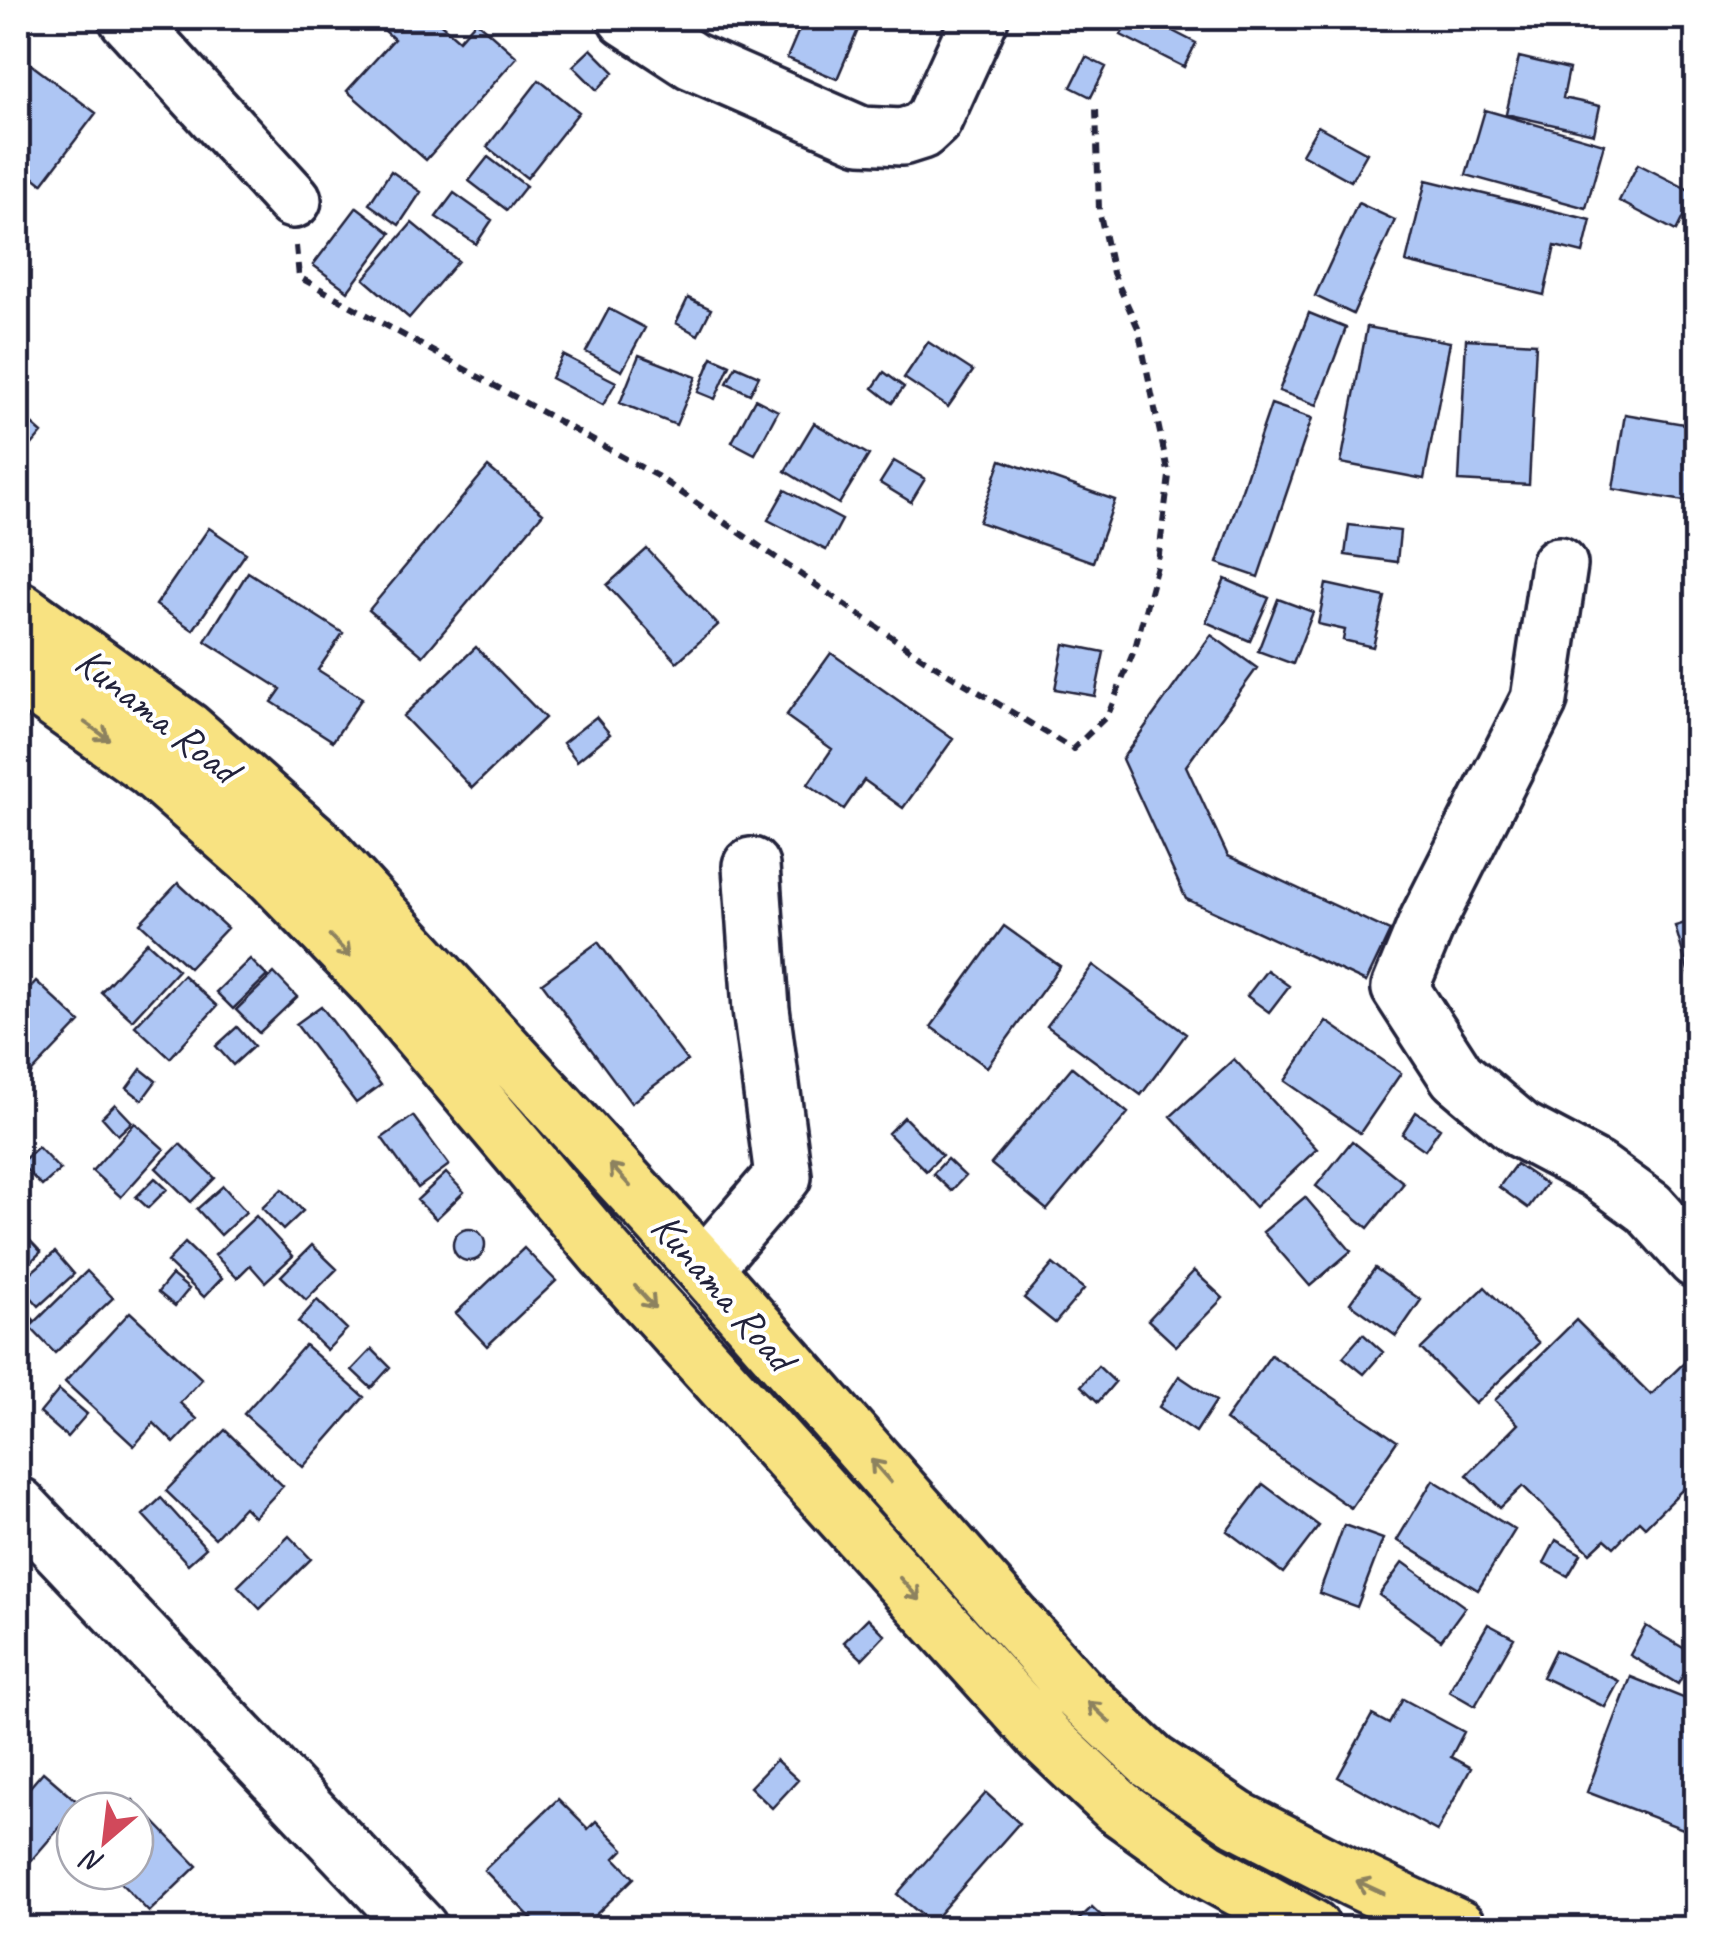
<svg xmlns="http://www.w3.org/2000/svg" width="1714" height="1946" viewBox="0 0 1714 1946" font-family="Caveat,sans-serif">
  <rect width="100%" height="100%" fill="#fff"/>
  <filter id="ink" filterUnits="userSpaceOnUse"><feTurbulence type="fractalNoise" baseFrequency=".01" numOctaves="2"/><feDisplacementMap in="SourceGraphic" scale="20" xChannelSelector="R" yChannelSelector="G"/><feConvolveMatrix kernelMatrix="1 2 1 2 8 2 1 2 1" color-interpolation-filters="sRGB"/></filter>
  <g filter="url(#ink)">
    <path fill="#aec6f4" stroke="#22223b" stroke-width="2.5" d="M377,18h57l25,22 17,-19 41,36 -91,103 -79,-69 47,-52 -20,-18z
      M804,18h59l-26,61 -50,-21z
      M1130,18h17l49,25 -12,24 -63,-32z
      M591,49l23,23 -17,18 -24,-24z
      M1086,57l20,10 -15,30 -20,-10z
      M1519,57l50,12 -6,29 37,8 -6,28 -88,-20z
      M29,63l67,50 -54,71 -24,-19v-87z
      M539,80l40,32 -52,66 -40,-31z
      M1485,110l119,34 -18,64 -120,-33z
      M1318,126l49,27 -16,28 -49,-27z
      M488,157l38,29 -19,24 -38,-29z
      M1638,164l57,29 -19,38 -57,-30z
      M391,171l30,21 -22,33 -30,-21z
      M1426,180l165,40 -8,33 -28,-7 -11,49 -138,-33z
      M454,193l38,27 -16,24 -40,-27z
      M1358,203l37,17 -42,94 -38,-18z
      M357,207l34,26 -43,58 -35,-26z
      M412,223l46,38 -49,57 -45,-39z
      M688,298l23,11 -13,26 -22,-12z
      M609,309l36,19 -23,43 -36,-19z
      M1309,313l37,15 -29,77 -38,-14z
      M1367,327l83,15 -26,137 -83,-16z
      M1466,339l70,4 -7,142 -70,-4z
      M928,342l45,29 -25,36 -44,-29z
      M563,355l53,27 -13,23 -52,-27z
      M639,355l57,22 -20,48 -56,-22z
      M712,357l18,8 -15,34 -17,-7z
      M736,366l23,10 -9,18 -23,-11z
      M884,372l20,15 -12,16 -19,-15z
      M755,399l23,12 -23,43 -23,-12z
      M1271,404l41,14 -54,159 -41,-14z
      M18,412l24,21 -24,28z
      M1625,414l71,12v77l-83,-14z
      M814,423l55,32 -30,49 -54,-33z
      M1001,460l114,40 -22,62 -114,-40z
      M894,461l31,18 -14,23 -31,-19z
      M488,467l55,46 -120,143 -54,-46z
      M785,490l57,30 -16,30 -58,-30z
      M1349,525l51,6 -3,31 -52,-7z
      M209,528l37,25 -53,77 -37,-25z
      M647,549l71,76 -41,37 -70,-77z
      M248,572l95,61 -25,37 44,28 -29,43 -61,-39 9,-13 -76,-48z
      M1225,579l44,19 -19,43 -44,-19z
      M1326,584l59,13 -12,50 -30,-7 2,-10 -27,-6z
      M1278,599l35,13 -20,52 -35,-13z
      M1211,635l46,33 -71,98 42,90 162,75 -24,51 -180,-83 -64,-140z
      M1064,644l40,8 -9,44 -40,-7z
      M476,647l69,71 -73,70 -69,-72z
      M831,653l122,86 -50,69 -39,-28 -20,29 -36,-25 24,-35 -46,-33z
      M596,717l14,17 -33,27 -14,-18z
      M178,883l49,45 -38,40 -49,-45z
      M1696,920v52l-7,2 -14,-48z
      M1004,926l56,40 -73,101 -56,-40z
      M147,942l31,28 -46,50 -31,-28z
      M598,942l89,119 -56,42 -89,-120z
      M250,959l17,17 -34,33 -17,-17z
      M1093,965l93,69 -45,61 -94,-69z
      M1267,970l22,16 -20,26 -22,-16z
      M274,973l23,24 -38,36 -23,-23z
      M183,975l34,31 -47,52 -35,-32z
      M36,981l44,41 -62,65v-86z
      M321,1006l60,79 -25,18 -60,-79z
      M1326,1021l75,52 -41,60 -75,-52z
      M237,1027l17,19 -21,19 -17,-19z
      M1234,1059l83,90 -62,58 -84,-91z
      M1072,1067l56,46 -81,97 -56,-46z
      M141,1069l15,12 -14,19 -15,-12z
      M115,1104l17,18 -14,13 -16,-18z
      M1416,1112l24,16 -15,22 -23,-16z
      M413,1116l36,49 -31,23 -36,-50z
      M904,1117l38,38 -16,16 -38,-38z
      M135,1123l29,26 -43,48 -29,-26z
      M1352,1141l52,42 -36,45 -52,-42z
      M180,1144l35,34 -24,24 -35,-34z
      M38,1147l22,23 -18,16 -22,-23z
      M947,1159l18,17 -14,15 -18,-17z
      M1516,1164l30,20 -18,24 -29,-21z
      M446,1173l18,19 -28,27 -19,-19z
      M155,1178l12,11 -19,19 -12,-11z
      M223,1186l23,26 -25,23 -24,-26z
      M282,1189l21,22 -20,19 -21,-22z
      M1305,1197l46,54 -41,35 -47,-54z
      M256,1216l37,40 -28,26 -15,-17 -13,13 -22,-23z
      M453 1245a16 16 0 1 1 32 0a16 16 0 1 1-32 0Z
      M23,1233l18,19 -23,22v-36z
      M185,1243l37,35 -18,19 -37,-35z
      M312,1245l25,24 -31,31 -25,-24z
      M524,1248l32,33 -69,65 -31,-33z
      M55,1252l19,22 -35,32 -20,-23z
      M1053,1264l31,25 -29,34 -31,-25z
      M1375,1268l46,32 -25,36 -46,-33z
      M87,1271l26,27 -58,55 -25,-26z
      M1194,1271l29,27 -47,48 -28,-26z
      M172,1275l17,14 -14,17 -17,-14z
      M1485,1287l54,56 -64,61 -54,-55z
      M317,1300l30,29 -20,21 -29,-28z
      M18,1303l16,17 -16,15z
      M130,1312l72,67 -22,24 17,16 -23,24 -20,-20 -20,23 -69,-64z
      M1576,1320l75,75 40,-39 5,6v142l-14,-14 -37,37 -6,-6 -25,26 -9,-8 -15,14 -67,-67 -23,22 -33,-33 51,-51 -23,-24z
      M1363,1334l20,18 -19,22 -21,-17z
      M305,1345l59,52 -61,70 -59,-53z
      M372,1349l18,18 -19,21 -19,-18z
      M1271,1355l126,86 -46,67 -126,-88z
      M1098,1366l17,16 -17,20 -17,-16z
      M1179,1376l37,25 -20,31 -37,-25z
      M59,1390l28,24 -20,23 -27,-24z
      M225,1430l58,56 -29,31 -10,-10 -29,31 -49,-47z
      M1433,1480l82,50 -37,60 -81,-50z
      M1263,1484l56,42 -36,47 -56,-42z
      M161,1498l45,50 -18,16 -45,-49z
      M1344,1525l39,14 -26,68 -38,-14z
      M289,1536l22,23 -51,50 -22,-23z
      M1556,1540l25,14 -13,22 -24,-13z
      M1403,1562l62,45 -24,33 -62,-45z
      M868,1618l17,17 -23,24 -18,-17z
      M1488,1624l26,14 -39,68 -26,-15z
      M1646,1626l49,29 -17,29 -48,-29z
      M1555,1650l64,31 -14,26 -63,-30z
      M1631,1677l65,26v131l-109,-42z
      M1403,1699l61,33 -13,25 20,11 -34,63 -99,-54 34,-62 17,9z
      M776,1760l22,20 -26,28 -22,-21z
      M43,1772l37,32 -51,59 -11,-10v-52z
      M986,1793l33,30 -88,100 -34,-29z
      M558,1799l30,30 8,-8 28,28 -9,9 19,20 -52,50 -17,-2 -24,2 -57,-58z
      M133,1800l64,66 -48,46 -40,-41h26v-60h-13z
      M1092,1907l22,21h-44z"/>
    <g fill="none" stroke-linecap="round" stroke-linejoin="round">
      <defs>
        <path id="minor" d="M127,18l166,182
          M626,18l66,43 169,74 41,2 19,-6 13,-12 46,-101
          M1559,565l-20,135 -111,220 -28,68 57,88 64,54 76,40 52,38 47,52
          M704,1268l79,-92 -22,-167 -10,-143
          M18,1505l401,423"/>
        <path id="major" d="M18,609l169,121 128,113 389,425 372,423 76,71 85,57 117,60 104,49
          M18,674l132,94 123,108 109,113 224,265 437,482 75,71 88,63 106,58"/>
      </defs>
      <use href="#minor" stroke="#22223b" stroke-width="62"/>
      <use href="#major" stroke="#22223b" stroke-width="62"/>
      <path stroke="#22223b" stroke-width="6" stroke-dasharray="10 8" stroke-linecap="butt" d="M296,246l3,31 358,199 267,183 149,90 35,-34 27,-67 23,-86 11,-86 -31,-148 -25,-55 -14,-63 -3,-102"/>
      <use href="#minor" stroke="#fff" stroke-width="55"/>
      <use href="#major" stroke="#f8e281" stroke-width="55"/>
    </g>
    <defs><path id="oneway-shaft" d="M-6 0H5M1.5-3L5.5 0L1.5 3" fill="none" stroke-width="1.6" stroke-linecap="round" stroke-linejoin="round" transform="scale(2.5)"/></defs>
    <g stroke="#8d825e">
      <use href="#oneway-shaft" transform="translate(97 731) rotate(35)"/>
      <use href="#oneway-shaft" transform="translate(340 946) rotate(46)"/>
      <use href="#oneway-shaft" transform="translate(620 1175) rotate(-132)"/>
      <use href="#oneway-shaft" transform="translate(645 1297) rotate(48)"/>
      <use href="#oneway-shaft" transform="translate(881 1471) rotate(-131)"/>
      <use href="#oneway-shaft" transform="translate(910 1589) rotate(48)"/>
      <use href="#oneway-shaft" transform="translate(1099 1712) rotate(-137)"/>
      <use href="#oneway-shaft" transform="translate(1370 1887) rotate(-155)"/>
    </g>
  </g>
  <g text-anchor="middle" stroke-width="8" stroke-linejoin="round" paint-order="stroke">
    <g font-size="42" fill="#22223b" stroke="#fff">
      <text transform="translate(158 714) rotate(38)" y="15">Kunama Road</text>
      <text transform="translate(724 1291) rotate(49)" y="15">Kunama Road</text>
    </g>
  </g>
  <rect width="1714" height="1946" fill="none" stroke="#fff" stroke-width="60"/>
  <rect x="30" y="30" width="1654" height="1886" fill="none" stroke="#22223b" stroke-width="4" filter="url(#ink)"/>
  <g transform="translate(105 1841) rotate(208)"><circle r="48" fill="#ffffff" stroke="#a7a7b1" stroke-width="2.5"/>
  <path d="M0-8L18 38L0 25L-18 38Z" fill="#d1495b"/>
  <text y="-15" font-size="28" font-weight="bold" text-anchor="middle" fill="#22223b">N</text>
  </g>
</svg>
